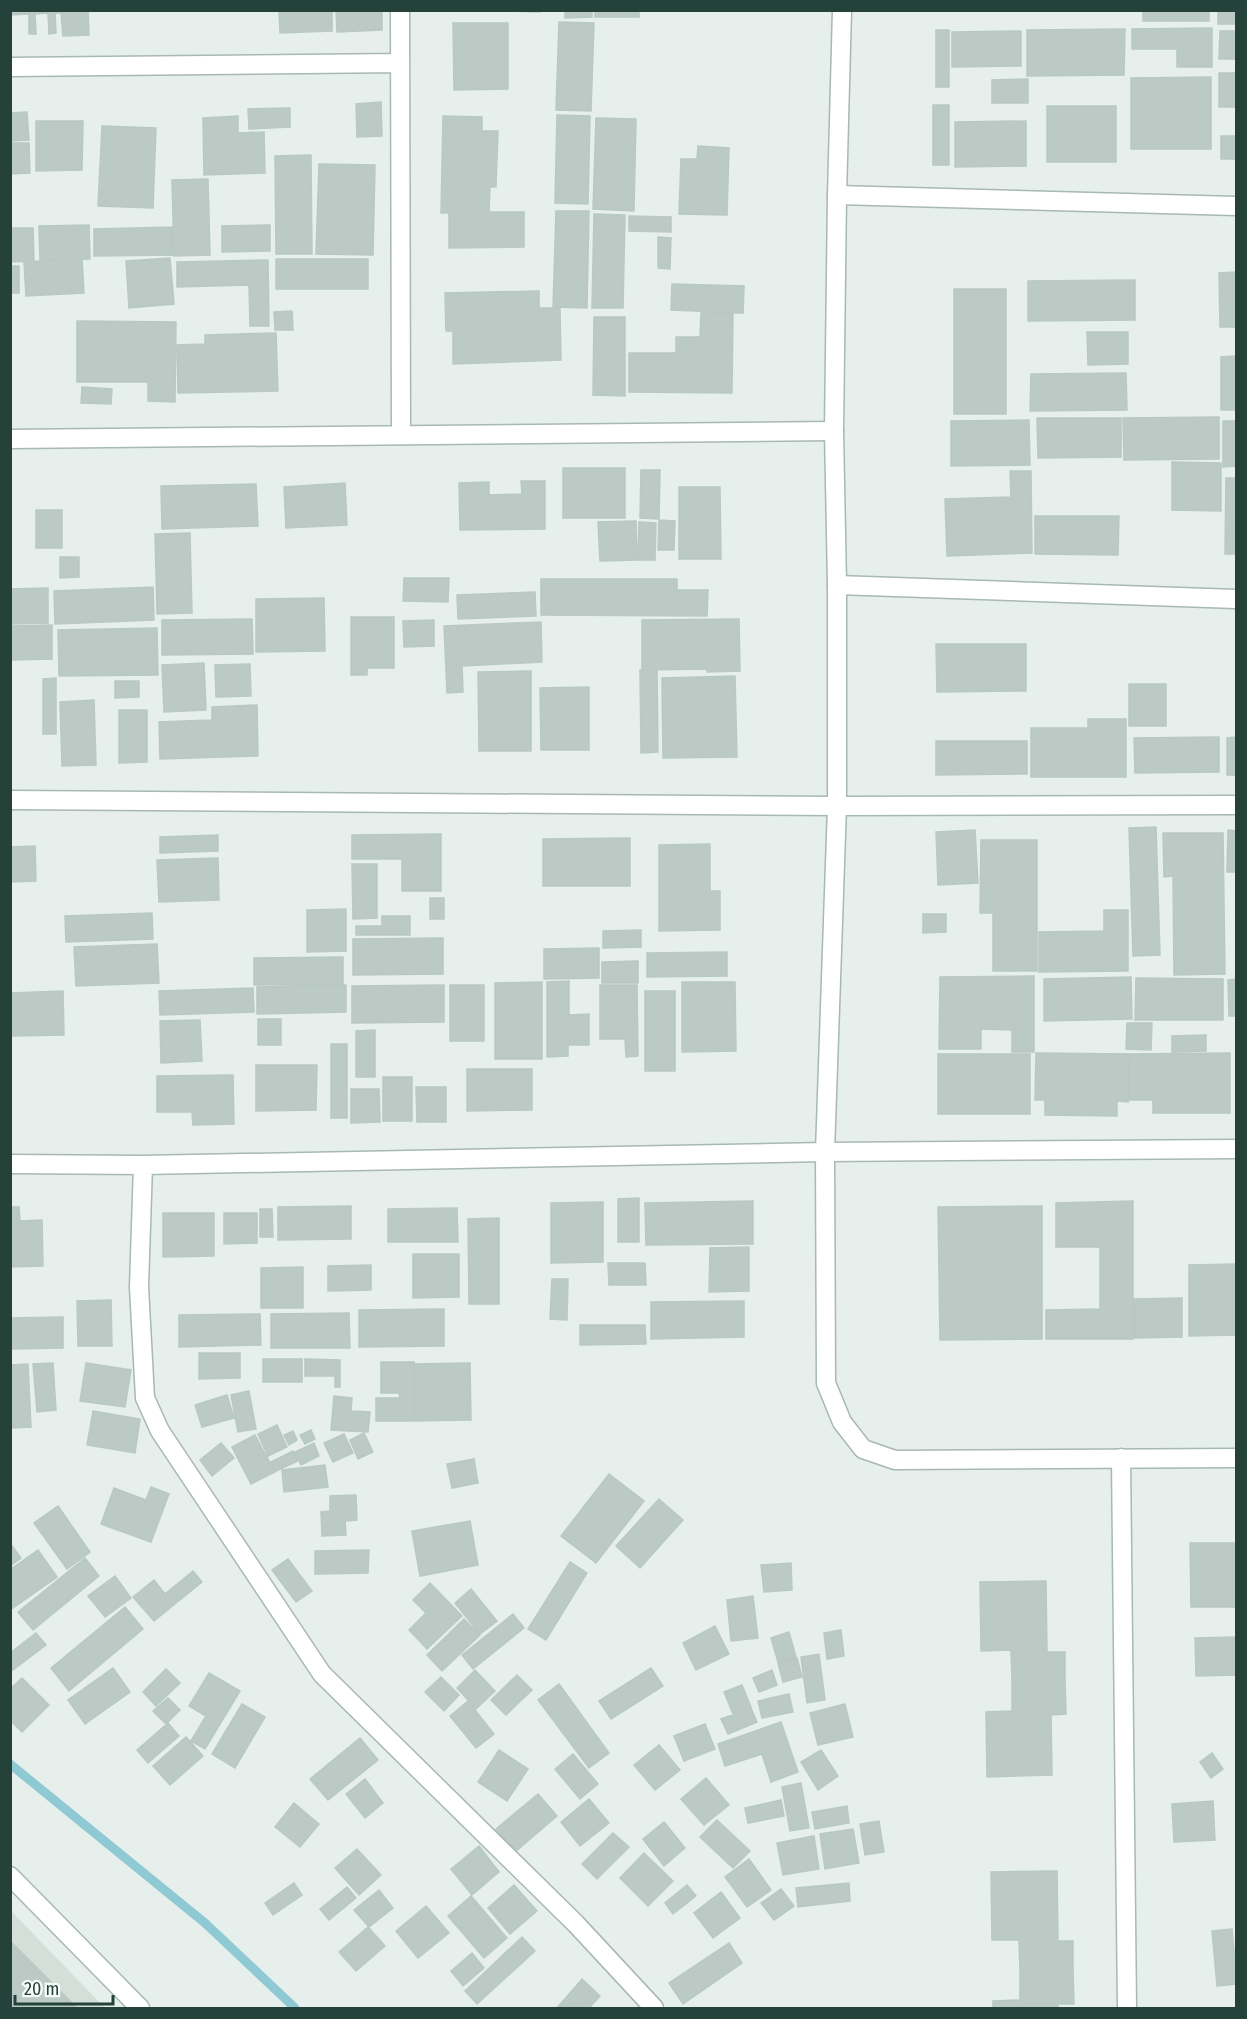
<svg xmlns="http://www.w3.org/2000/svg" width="1247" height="2019" viewBox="0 0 1247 2019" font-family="'Fira Sans Condensed',sans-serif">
  <rect width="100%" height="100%" fill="#e6efeb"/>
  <path fill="#d4dfda" d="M11,1911l94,97h-94z"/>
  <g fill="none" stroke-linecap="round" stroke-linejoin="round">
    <path stroke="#8ec9d4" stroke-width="9" d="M10,1764l195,159 90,85"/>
  </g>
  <path fill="#bbcac4" stroke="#b8c9c2" stroke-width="1.5" d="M10,10h78l1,25 -26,1 -2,-23h-6l1,20 -7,1 -1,-21 -13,1 1,20h-7v-20l-19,1z
    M279,10h53v21l-52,2z
    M336,10h46v20l-45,2z
    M483,10h57v2z
    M565,10h27v7l-27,1z
    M595,10h44v7h-44z
    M1143,10h66v11h-66z
    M1218,10h18v14h-18z
    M559,22l35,1 -3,88 -35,-1z
    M453,23h55v66l-54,1z
    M1212,28v39h-35v-18h-45v-20z
    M1125,29l-1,46 -97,1v-46z
    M936,30h13v57h-13z
    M1021,31v35l-69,1v-35z
    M1220,31h16v28h-17z
    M1219,73h17v34h-17z
    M1211,77v72h-80v-71z
    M1028,79v24h-36v-23z
    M381,102l1,34 -25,1 -1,-33z
    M933,105h16v60h-16z
    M1047,106h69v56h-69z
    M290,108v19l-41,2 -1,-20z
    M27,112l2,28 -19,1v-28z
    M557,115l33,1 -2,88 -33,-1z
    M238,116v17l26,-1 1,41 -61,2 -1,-57z
    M443,116l39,1v14h16l-2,56h-6l-1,25h35v35l-75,1v-35h-8z
    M596,118l40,1 -2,92 -41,-2z
    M36,121h47l-1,49 -46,1z
    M1026,121v45l-71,1v-45z
    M102,126l54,2 -3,80 -55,-2z
    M1221,136h15v23h-15z
    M10,143h19l1,30 -20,1z
    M698,146l31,2 -2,67 -48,-1 2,-55h16z
    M311,155l1,99h-36l-1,-98z
    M319,164l56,1 -2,90 -57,-1z
    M208,179l2,76 -36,1 -2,-76z
    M556,211h33l-2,97 -34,-1z
    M594,214l31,1 -2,93h-31z
    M629,216l42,1v15l-42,-1z
    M89,225l1,34 -50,1 -1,-34z
    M270,225v26l-48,1v-26z
    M172,227l1,28 -79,1v-27z
    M10,228h23l1,33 -24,1z
    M658,237l13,1 -1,31 -12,-1z
    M170,258l4,46 -45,4 -3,-47z
    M82,259l2,34 -58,3 -2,-34z
    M276,259h92v30h-92z
    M268,260l1,66h-19l-1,-41 -72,2v-25z
    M10,266h9v27h-9z
    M1236,272v55h-16l-1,-54z
    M1135,280v40l-107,1v-40z
    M672,284l72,2 -1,27 -72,-3z
    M954,289h52v125h-52z
    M539,291v17h21l1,52 -108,4v-33h-7l-1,-38z
    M292,311l1,19h-18l-1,-18z
    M701,313h32l-1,80 -103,-1v-39h47v-16h24z
    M594,317h31v79l-32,-1z
    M77,321l99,1 -1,80 -27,-1v-19h-71z
    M1087,332h41v32l-40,1z
    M276,333l2,58 -100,2 -1,-48 28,-1v-9z
    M1236,356v54h-15v-53z
    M1126,373l1,37 -97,1 1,-37z
    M82,387l30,2 -1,15 -30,-1z
    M1219,417v42l-95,1 -1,-42z
    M1037,418h84v39l-83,1z
    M1029,420l1,45 -79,1v-45z
    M1223,421h13v45l-13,1z
    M1172,462l49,1v48l-49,-1z
    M563,468h62v50h-62z
    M641,470h19l-1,49 -19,-1z
    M1010,471h21l1,82 -85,3 -2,-57 66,-2z
    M1226,478h10v76h-11z
    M521,481h24v48l-85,1 -1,-47 30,-1v13l33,-1z
    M345,483l2,42 -61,3 -2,-41z
    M256,484l2,42 -96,3 -1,-43z
    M679,487h41l1,72h-42z
    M36,510h26v38h-26z
    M1035,516h84l-1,39 -83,-1z
    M659,520l16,1 -1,29h-16z
    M636,521l1,39 -37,1 -2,-39z
    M639,522l17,1 -1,37h-17z
    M190,533l2,80 -35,1 -2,-80z
    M60,557h19v20l-19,1z
    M404,578h45l-1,24 -45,-1z
    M541,579h136v11h31l-1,26 -166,-1z
    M153,587l1,33 -99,4 -1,-33z
    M48,588v35l-38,1v-35z
    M535,592l1,24 -78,3 -1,-24z
    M324,598l1,53 -69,1v-53z
    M351,617h43v51h-27v7h-16z
    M252,619l1,35 -91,1v-35z
    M739,619l1,52 -33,1v-3l-65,1v-50z
    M434,620v26l-30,1 -1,-26z
    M541,622l1,40 -80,4 1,26 -16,1 -3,-67z
    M52,625v34l-42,1v-34z
    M157,628l1,47 -99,1 -1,-46z
    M936,644h90v47l-89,1z
    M204,663l2,47 -42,2 -2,-47z
    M250,664l1,32 -35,1 -1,-32z
    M640,670h17l1,82 -17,1z
    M531,671v80h-52l-1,-79z
    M735,676l2,81 -74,1 -1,-80z
    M56,678v56h-13v-55z
    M115,681h24v16l-24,1z
    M1129,684h37v42h-37z
    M589,687v63h-48l-1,-62z
    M94,700l2,65 -34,1 -2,-64z
    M257,705l1,51 -98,3 -1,-37 53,-2v-13z
    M119,710h28v52l-28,1z
    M1088,719h38v58h-95v-49h57z
    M1219,737v35l-84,1 -1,-35z
    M1236,737v38h-9v-37z
    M936,741h91v33l-91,1z
    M1156,827l4,128 -27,1 -4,-128z
    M975,830l3,53 -40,2 -2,-53z
    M1228,830l8,1v41h-9z
    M1163,833h60l2,141 -51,1 -1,-99 -9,1z
    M441,834v57h-39v-32h-50v-24z
    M218,835v16l-58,2v-16z
    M630,838v48h-87v-47z
    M981,840h56v131h-44v-58h-13z
    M710,844v47h10v39l-61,1v-86z
    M35,846l1,35 -26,1v-35z
    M218,858l1,42 -60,2 -2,-42z
    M352,864h25v54l-24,1z
    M430,898h14v21h-14z
    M346,909v42l-39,1v-42z
    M1104,910h24v61l-89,1v-40l65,-1z
    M152,913l1,26 -87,3 -1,-26z
    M923,914h23v18l-23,1z
    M382,916h28v19h-54v-9h26z
    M641,930v17l-38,1v-17z
    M443,938v36l-90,1v-36z
    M157,944l2,39 -83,3 -2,-39z
    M599,948v30l-55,1v-30z
    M727,952v24l-80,1v-24z
    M343,957v27l-89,1v-27z
    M638,961v22h-36v-21z
    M1034,976v76h-22v-22l-31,-1v20h-42l1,-72z
    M1131,977l1,42 -88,2v-42z
    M1136,978l87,1v41h-88z
    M1236,979v37h-7l-1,-36z
    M569,981v34l20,-1v31h-21v11l-21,1v-75z
    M542,982v77h-47v-76z
    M682,982h53l1,69 -54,1z
    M346,985v27l-89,2v-27z
    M444,985v37l-92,1v-37z
    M450,985h34v56h-34z
    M600,985h37l1,71 -12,1 -1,-18h-25z
    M253,988l1,24 -94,3 -1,-24z
    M63,991l1,44 -54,1v-43z
    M645,991h30v80h-30z
    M258,1019h23v26h-23z
    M200,1020l2,41 -41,2 -1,-42z
    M1127,1023h25l-1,27 -25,-1z
    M375,1030v47h-19v-46z
    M1206,1035v16l-34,1v-16z
    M331,1044h16v74h-16z
    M1036,1053l93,1 -1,48 -11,-1v15l-72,-1v-15h-10z
    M1230,1053v60h-77v-13h-24v-46z
    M938,1054h92v60h-92z
    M256,1065h61l-1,45 -60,1z
    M467,1069h65v41l-65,1z
    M233,1075l1,49 -41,1 -1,-13h-35v-36z
    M383,1077h29v44h-29z
    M416,1087h30v35h-29z
    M351,1089h28l1,33 -29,1z
    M639,1198v44h-21v-43z
    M753,1201v43l-107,1 -1,-42z
    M1133,1201v138h-87v-29l54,-1v-62h-44v-44z
    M603,1202v60l-52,1v-60z
    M351,1206v33l-73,1v-33z
    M1042,1206v133l-102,1 -2,-133z
    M10,1207h9l1,14 22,-1 1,46 -33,1z
    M457,1208l1,34h-70v-33z
    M260,1209h12l1,28h-13z
    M163,1213h51v43l-51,1z
    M224,1213h33v30l-33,1z
    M499,1218v86h-30l-1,-85z
    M749,1247v44l-40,1 1,-44z
    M413,1254h46v43l-46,1z
    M608,1263h37l1,22h-37z
    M1236,1264v71l-47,1v-71z
    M371,1265v25l-43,1v-25z
    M303,1267v41h-42v-40z
    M552,1279h16l-1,41 -17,-1z
    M1182,1298v39l-48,1v-39z
    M111,1300l1,46h-34l-1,-45z
    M744,1301v36l-93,2v-37z
    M444,1309v37l-85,1v-37z
    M349,1313l1,35h-79v-34z
    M260,1314l1,31 -82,2v-32z
    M63,1317v31l-53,1v-31z
    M580,1325h65l1,19 -66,1z
    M199,1353h41v25l-41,1z
    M263,1359h39v23h-39z
    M305,1359l35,1v27h-5v-11h-30z
    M381,1362h33v59h-38v-23h24l-1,-5h-18z
    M53,1363l3,47 -19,2 -4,-48z
    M86,1363l45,7 -6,37 -45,-6z
    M470,1363l1,57 -57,1v-57z
    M28,1364l3,63 -21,1v-63z
    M249,1391l7,38 -18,3 -7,-37z
    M227,1395l7,23 -32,9 -7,-22z
    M334,1396l18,2 -1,13 19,1 -2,20 -37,-2z
    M93,1411l47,8 -5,34 -48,-8z
    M277,1425l10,22 -19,9 -10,-22z
    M311,1430l4,9 -10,5 -5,-9z
    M293,1431l4,9 -8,5 -5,-10z
    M364,1433l9,19 -15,7 -8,-19z
    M344,1434l9,19 -20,9 -9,-19z
    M255,1435l20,37 -24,12 -19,-37z
    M221,1443l13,15 -22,18 -12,-16z
    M314,1443l5,13 -18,9 -6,-13z
    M293,1451l5,10 -22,10 -5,-9z
    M474,1459l4,24 -26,5 -5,-24z
    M325,1465l3,22 -44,5 -2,-22z
    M609,1474l35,27 -48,62 -35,-27z
    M151,1487l18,7 -18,48 -50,-18 13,-36 32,12z
    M356,1495l1,25 -12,1 1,14 -24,1 -1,-24 9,-1v-15z
    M659,1499l24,21 -43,48 -24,-22z
    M58,1506l32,46 -23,17 -33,-46z
    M470,1521l8,44 -58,11 -8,-45z
    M10,1543l11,15 -11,8z
    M1190,1543h46v64h-45z
    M38,1550l19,27 -47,33v-40z
    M369,1550l-1,23 -53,1v-23z
    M85,1558l14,18 -66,54 -15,-18z
    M288,1559l24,32 -16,11 -24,-32z
    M570,1562l17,11 -41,67 -18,-11z
    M791,1563l1,27 -28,2 -3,-27z
    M193,1571l9,11 -48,39 -21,-24 21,-17 11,14z
    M115,1576l16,22 -26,19 -17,-21z
    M1046,1581l1,71h18v28l-53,1 -1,-31 -30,1 -1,-69z
    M430,1583l32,33 -35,33 -18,-19 17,-17 -13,-13z
    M471,1589l26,32 -17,13 -25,-31z
    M753,1596l5,42 -27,3 -4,-41z
    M125,1607l18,22 -74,62 -18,-23z
    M513,1614l11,14 -51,41 -11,-14z
    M464,1619l16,16 -38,36 -15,-16z
    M715,1626l14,28 -33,16 -13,-27z
    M841,1630l3,26 -17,3 -3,-26z
    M789,1632l7,25 -18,5 -7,-24z
    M36,1633l10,12 -33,25 -3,-4v-13z
    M1236,1637v38l-40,1 -1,-38z
    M819,1654l6,46 -18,3 -6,-46z
    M797,1658l5,19 -19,5 -5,-19z
    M113,1668l17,24 -45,32 -17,-24z
    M651,1668l12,18 -52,33 -12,-18z
    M166,1669l14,14 -24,23 -13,-14z
    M475,1670l20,21 -19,18 -19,-21z
    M772,1670l5,15 -18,7 -6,-14z
    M209,1673l31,18 -35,58 -14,-8 15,-25 -17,-10z
    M517,1675l15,15 -26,25 -15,-15z
    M441,1677l18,18 -15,16 -19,-19z
    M22,1678l27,27 -27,27 -12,-12v-31z
    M1065,1680l1,34 -15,1 1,60 -65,2 -1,-65 26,-1v-30z
    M559,1684l50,69 -20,15 -51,-68z
    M742,1685l9,22 -18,7 -9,-22z
    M789,1694l4,18 -31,6 -4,-17z
    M168,1698l12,12 -14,14 -13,-13z
    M468,1701l26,33 -18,14 -26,-32z
    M242,1704l23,13 -30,51 -23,-14z
    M845,1704l8,33 -35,8 -8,-32z
    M751,1708l6,14 -29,12 -7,-15z
    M781,1722l17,50 -27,10 -9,-28 -37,12 -7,-22z
    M168,1723l11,13 -31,27 -11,-13z
    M705,1724l10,25 -31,12 -10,-25z
    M186,1737l17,19 -33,29 -17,-19z
    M360,1738l18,22 -50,40 -18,-21z
    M659,1745l21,25 -25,20 -21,-25z
    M499,1750l29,19 -21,32 -29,-19z
    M821,1750l17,26 -20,14 -17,-28z
    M1212,1753l11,16 -12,9 -11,-16z
    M573,1754l25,30 -18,15 -25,-30z
    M706,1778l23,27 -25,20 -23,-26z
    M365,1779l18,24 -18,15 -19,-24z
    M801,1783l8,45 -19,3 -8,-44z
    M538,1794l19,22 -42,36 -19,-23z
    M589,1799l20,24 -29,23 -19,-24z
    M781,1800l3,16 -36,7 -3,-15z
    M1213,1801l2,39 -41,2 -2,-38z
    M294,1803l25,21 -19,23 -25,-20z
    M847,1806l2,17 -34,6 -3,-17z
    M717,1820l33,31 -17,17 -33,-31z
    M879,1821l5,31 -19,3 -5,-31z
    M664,1822l21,26 -21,18 -21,-27z
    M853,1829l6,34 -34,6 -5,-35z
    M613,1833l16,14 -32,32 -15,-15z
    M814,1836l5,33 -36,6 -6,-32z
    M479,1846l20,26 -27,23 -21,-26z
    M357,1849l24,26 -22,20 -24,-27z
    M644,1853l29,28 -25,25 -28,-28z
    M749,1859l22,31 -24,17 -22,-30z
    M1057,1871l1,70h15v28l-53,1 -1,-30h-27l-1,-68z
    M294,1883l8,12 -29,20 -8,-12z
    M849,1883l1,18 -52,6 -2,-19z
    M514,1885l23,26 -27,23 -22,-26z
    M687,1885l9,11 -23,18 -8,-11z
    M347,1887l9,11 -27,22 -9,-11z
    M781,1889l13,17 -20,14 -13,-17z
    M379,1890l14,18 -24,19 -15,-17z
    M721,1892l19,26 -27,20 -19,-25z
    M471,1896l36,42 -23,20 -36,-42z
    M426,1906l23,27 -31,25 -22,-27z
    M368,1927l17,19 -29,25 -17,-19z
    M1232,1929l3,32h1v23l-19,2 -5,-55z
    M522,1937l13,14 -58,53 -12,-13z
    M10,1941l67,67h-67z
    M729,1943l13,20 -59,41 -14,-21z
    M472,1953l12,15 -21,18 -12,-15z
    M1073,1969l1,35h-16v4h-65v-7l27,-1v-30z
    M582,1979l18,17 -11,12h-32z"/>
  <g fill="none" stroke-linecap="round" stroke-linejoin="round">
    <defs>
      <path id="service" d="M10,1876l130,132"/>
      <path id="minor" d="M400,10l1,425
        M10,67l390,-4
        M837,195l399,11
        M10,439l824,-8
        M837,585l399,14
        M10,800l827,6 399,-1
        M10,1164l133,1 682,-13 411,-3
        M143,1165l-4,122 6,111 15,33 162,243 254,250 78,84
        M1121,1458l6,550"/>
      <path id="tertiary" d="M842,10l-5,185 -3,236 3,154v221l-12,346 1,231 16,39 21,27 32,11 341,-2"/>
    </defs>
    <use href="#service" stroke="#a8b8b2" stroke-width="21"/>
    <use href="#minor" stroke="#a8b8b2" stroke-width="21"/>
    <use href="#tertiary" stroke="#a8b8b2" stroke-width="21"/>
    <use href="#service" stroke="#fff" stroke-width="18"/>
    <use href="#minor" stroke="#fff" stroke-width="18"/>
    <use href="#tertiary" stroke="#fff" stroke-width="18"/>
  </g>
  <rect width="1247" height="2019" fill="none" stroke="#24423a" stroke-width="24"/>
  <path d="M15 1995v9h98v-9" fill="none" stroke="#24423a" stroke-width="3"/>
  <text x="24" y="1995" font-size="18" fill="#24423a" stroke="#f7fbf9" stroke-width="4.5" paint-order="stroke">20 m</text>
</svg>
